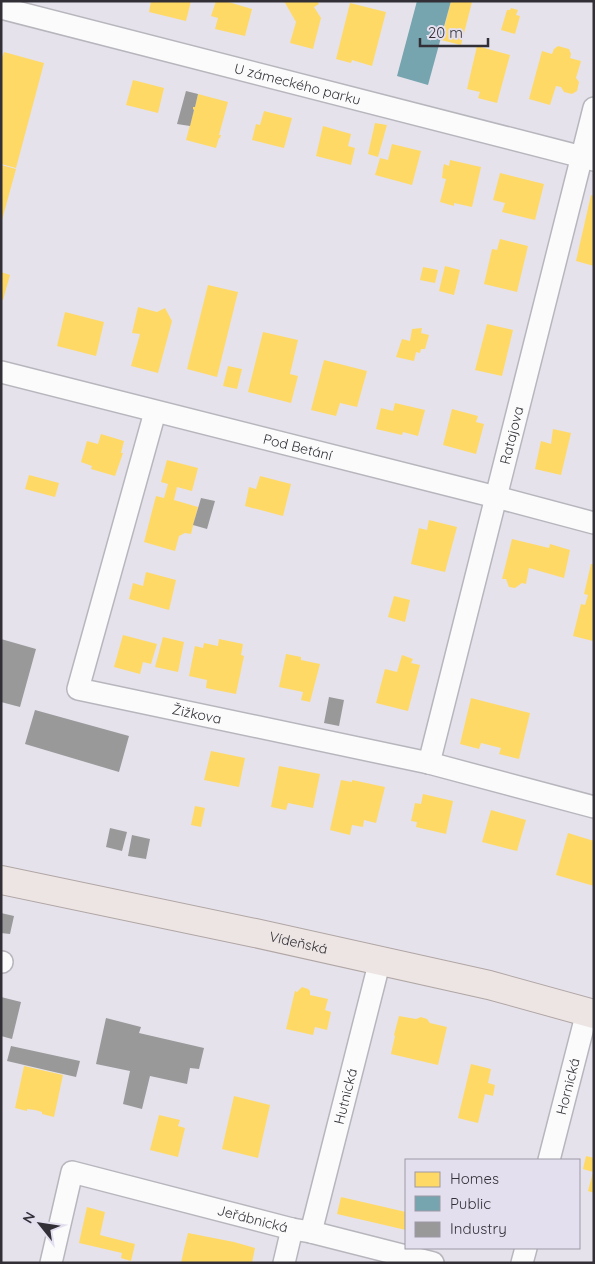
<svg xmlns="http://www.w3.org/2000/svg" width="595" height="1264" viewBox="0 0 595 1264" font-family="Quicksand,sans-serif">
  <rect width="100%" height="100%" fill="#e5e2ec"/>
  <path fill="#ffd966" d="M151,1h40l-5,20 -37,-9z
    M216,1h9l27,8 -7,27 -30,-7 3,-11 -7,-2z
    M284,1h33l2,3 -5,3 7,11 -8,31 -23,-6 6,-21z
    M451,1l21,1 -11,43 -20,-5z
    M350,3l36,9 -14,54 -20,-6 -1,3 -15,-4z
    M511,8l7,2 -2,5 4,1 -5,18 -14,-4 6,-20h3z
    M477,46l33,9 -13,48 -19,-5 2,-6 -13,-3z
    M558,46l11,3 2,5 -1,4 11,3 -5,17 3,4 -2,9 -5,3 -8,-2 -3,-5 -5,-1 -6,19 -21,-6 13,-48 10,3 2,-5z
    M4,52l40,11 -28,105 -15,-4v-103z
    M133,80l31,8 -6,25 -32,-8z
    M198,94l30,8 -9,33h2l-1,3h-1l-3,10 -30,-8 8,-30 -1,-1v-2h2z
    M264,111l28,7 -8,30 -32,-8 4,-16 4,1z
    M375,123l12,2 -9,32 -10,-3z
    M323,126l28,8 -3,12 7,2 -4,17 -35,-9z
    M392,144l29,7 -9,34 -37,-10 5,-17 8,2z
    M450,160l31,7 -9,40 -18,-4v3l-14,-4 6,-23 -4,-1 1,-9 1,-5 5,2z
    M1,165l15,4 -14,51 -1,-1z
    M500,173l44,11 -9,36 -33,-8 3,-9 -12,-3z
    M591,195l3,1v70l-18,-5z
    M500,239l28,7 -11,46 -33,-8 8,-35 5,1z
    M445,266l15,4 -6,25 -15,-4z
    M423,267l15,3 -3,13 -15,-3z
    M1,272l9,3 -7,25 -2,-1z
    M208,285l30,7 -21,85 -30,-8z
    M138,307l19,5 8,-4 7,13 -14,52 -27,-7 9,-32 -8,-1z
    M65,312l39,10 -8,34 -39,-10z
    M487,324l26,6 -11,46 -27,-6z
    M422,328l-1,5 8,2 -4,14h-4l-1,4 -4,-1 -2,9 -18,-4 6,-18 8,2 2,-12z
    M263,332l35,8 -8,34 8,2 -7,27 -43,-11z
    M324,360l43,11 -10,36 -17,-4 -4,13 -25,-6z
    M228,366l14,3 -5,20 -14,-3z
    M395,403l30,7 -7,26 -15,-4 -1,3 -26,-6 5,-21 12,3z
    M452,409l26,7 -2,6 8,2 -8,30 -33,-9z
    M553,429l18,4 -10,42 -26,-6 6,-28 10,3z
    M101,434l23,7 -3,12h2l-8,23 -24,-7 1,-3 -11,-4 6,-21 11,3z
    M167,460l31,8 -6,23 -15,-4 -3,13 24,7 -7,27 -6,-1 -6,3 -4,15 -31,-9 12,-46 8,2 4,-14 -7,-2z
    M29,475l30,8 -4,14 -30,-8z
    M260,476l31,8 -8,32 -38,-10 4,-19 7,2z
    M429,520l28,7 -12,45 -34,-8 8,-36 8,2z
    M512,539l37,9 1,-4 20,6 -6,28 -35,-10 -3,16 -4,-1 -7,5 -6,-1 -3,-8h-4z
    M591,564h3v73l-1,4 -20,-5 8,-32 4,1 3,-10 -4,-1z
    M146,572l30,8 -7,30 -40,-11 4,-16 10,3z
    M394,596l16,4 -5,22 -17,-5z
    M123,635l34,9 -6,20 -8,-2 -3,12 -26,-7z
    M163,637l21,5 -6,30 -23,-5z
    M219,639l24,5 -2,11 3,1 -8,38 -30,-6 1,-8 -18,-4 6,-30 8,2 1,-5 14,3z
    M286,654l15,3v3l19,4 -10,38 -9,-2 2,-8 -24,-5z
    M402,655l11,4 -2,4 9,2 -12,46 -32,-8 9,-34 12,3z
    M471,698l59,15 -11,46 -20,-5 2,-6 -20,-5 -2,6 -19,-5z
    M211,751l34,7 -6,29 -35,-7z
    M279,766l41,8 -7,34 -25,-5 -2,7 -15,-3z
    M341,780l11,2v-2l33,7 -9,36 -12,-3 -1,7 -11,-2 -2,10 -20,-5z
    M423,794l30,7 -7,33 -30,-7 1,-5 -6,-1 4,-18 6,1z
    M195,806l10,2 -4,19 -10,-2z
    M491,810l35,10 -9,31 -35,-9z
    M568,833l26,8v45l-38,-11z
    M302,987l6,2 2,2v4l18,4 -3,11 6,2 -4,18 -12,-3 -2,8 -27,-6 9,-38 2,1z
    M399,1016l17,3 5,-2 6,2 3,4 17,4 -9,38 -47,-11 4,-18 -1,-1z
    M471,1064l20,5 -3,14 7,2 -2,11 -8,-2 -7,29 -20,-5z
    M24,1066l39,9 -9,42 -12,-3v-2l-7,-2 -8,-1v2l-12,-3z
    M234,1096l36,9 -12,53 -36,-9z
    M159,1115l21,5 -2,6 7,2 -7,29 -28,-7z
    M586,1156l8,2v35l-6,-2 5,-19 -10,-3z
    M341,1197l65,15v18l-69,-16z
    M87,1207l18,5 -5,23 35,9 -4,17 -10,-3 1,-5 -43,-10z
    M188,1233l46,9 21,6 -3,15h-71l3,-14z"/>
  <path fill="#76a5af" d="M417,1h34l-23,84 -31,-9z"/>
  <path fill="#999" d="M186,91l12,3 -3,13h-2v2l1,1 -4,16 -13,-2z
    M201,498l14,3 -8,28 -14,-4z
    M1,639l35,10 -16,58 -19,-5z
    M329,697l15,3 -5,26 -15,-3z
    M35,710l94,26 -10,36 -94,-28z
    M110,828l17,4 -5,19 -16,-4z
    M132,835l18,4 -4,20 -18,-3z
    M1,913l13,3 -4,18 -9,-1z
    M1,997l20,5 -9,37 -11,-3z
    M106,1018l35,9 -2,6 65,15 -5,21 -9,-1 -3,16 -37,-8 -8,33 -19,-5 7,-33 -34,-7z
    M11,1046l69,15 -4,16 -69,-16z"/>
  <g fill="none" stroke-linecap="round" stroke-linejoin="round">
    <defs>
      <g id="minor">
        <path id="s1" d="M1,8l593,152"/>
        <path id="s2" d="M1,372l495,125 98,26"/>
        <path id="s3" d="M155,412l-77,277 351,74 165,44"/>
        <path id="s4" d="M429,763l165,-655"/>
        <path d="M1,962h1"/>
        <path id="s5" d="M549,1160l38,-148"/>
        <path id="s6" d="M311,1232l69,-272"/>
        <path id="s7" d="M51,1263l21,-91 220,57 19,3 122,31"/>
        <path d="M284,1263l8,-34"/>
        <path d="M522,1263l4,-15"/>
      </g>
      <g id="major">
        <path id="s8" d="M1,880l254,53 234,52 105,29"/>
      </g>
    </defs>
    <use href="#minor" stroke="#b8b6bd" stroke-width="24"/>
    <use href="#major" stroke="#b1a6a4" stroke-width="30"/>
    <use href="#minor" stroke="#fbfbfc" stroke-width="21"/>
    <use href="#major" stroke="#ece5e4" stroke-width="28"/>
  </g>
  <g text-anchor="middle" stroke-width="5" stroke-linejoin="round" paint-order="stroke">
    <g font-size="14" fill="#323036" stroke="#e4dfef">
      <text dy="5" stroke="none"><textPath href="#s1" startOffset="306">U zámeckého parku</textPath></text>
      <text dy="5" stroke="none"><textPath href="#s4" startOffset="338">Ratajova</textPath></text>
      <text dy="5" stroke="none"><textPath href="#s2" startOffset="306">Pod Betání</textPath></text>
      <text dy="5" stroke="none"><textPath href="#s3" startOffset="409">Žižkova</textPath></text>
      <text dy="5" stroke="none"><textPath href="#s8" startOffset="304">Vídeňská</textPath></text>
      <text dy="5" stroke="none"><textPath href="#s5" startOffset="76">Hornická</textPath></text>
      <text dy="5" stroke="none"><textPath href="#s6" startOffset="140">Hutnická</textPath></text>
      <text dy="5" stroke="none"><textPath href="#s7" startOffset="280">Jeřábnická</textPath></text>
    </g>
  </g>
  <rect width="595" height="1264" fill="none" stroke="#323036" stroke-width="5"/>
  <rect x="405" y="1159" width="175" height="90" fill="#e4dfef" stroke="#9d99a5"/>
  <rect x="415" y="1172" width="25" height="15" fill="#ffd966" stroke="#9d99a5"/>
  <text x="450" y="1184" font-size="15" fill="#323036">Homes</text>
  <rect x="415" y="1196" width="25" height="15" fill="#76a5af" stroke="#9d99a5"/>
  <text x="450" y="1209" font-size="15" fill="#323036">Public</text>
  <rect x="415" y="1222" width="25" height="15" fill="#999999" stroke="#9d99a5"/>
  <text x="450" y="1234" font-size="15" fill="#323036">Industry</text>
  <g transform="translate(40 1224) rotate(300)" stroke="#e4dfef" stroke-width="4" paint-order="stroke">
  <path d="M0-4L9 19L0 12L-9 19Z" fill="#323036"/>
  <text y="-8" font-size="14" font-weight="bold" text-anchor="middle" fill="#323036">N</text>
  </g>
  <path d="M420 38v8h68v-8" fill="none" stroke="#323036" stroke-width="2.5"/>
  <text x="428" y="38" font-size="15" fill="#323036" stroke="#e4dfef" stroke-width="4" paint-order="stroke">20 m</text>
</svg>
